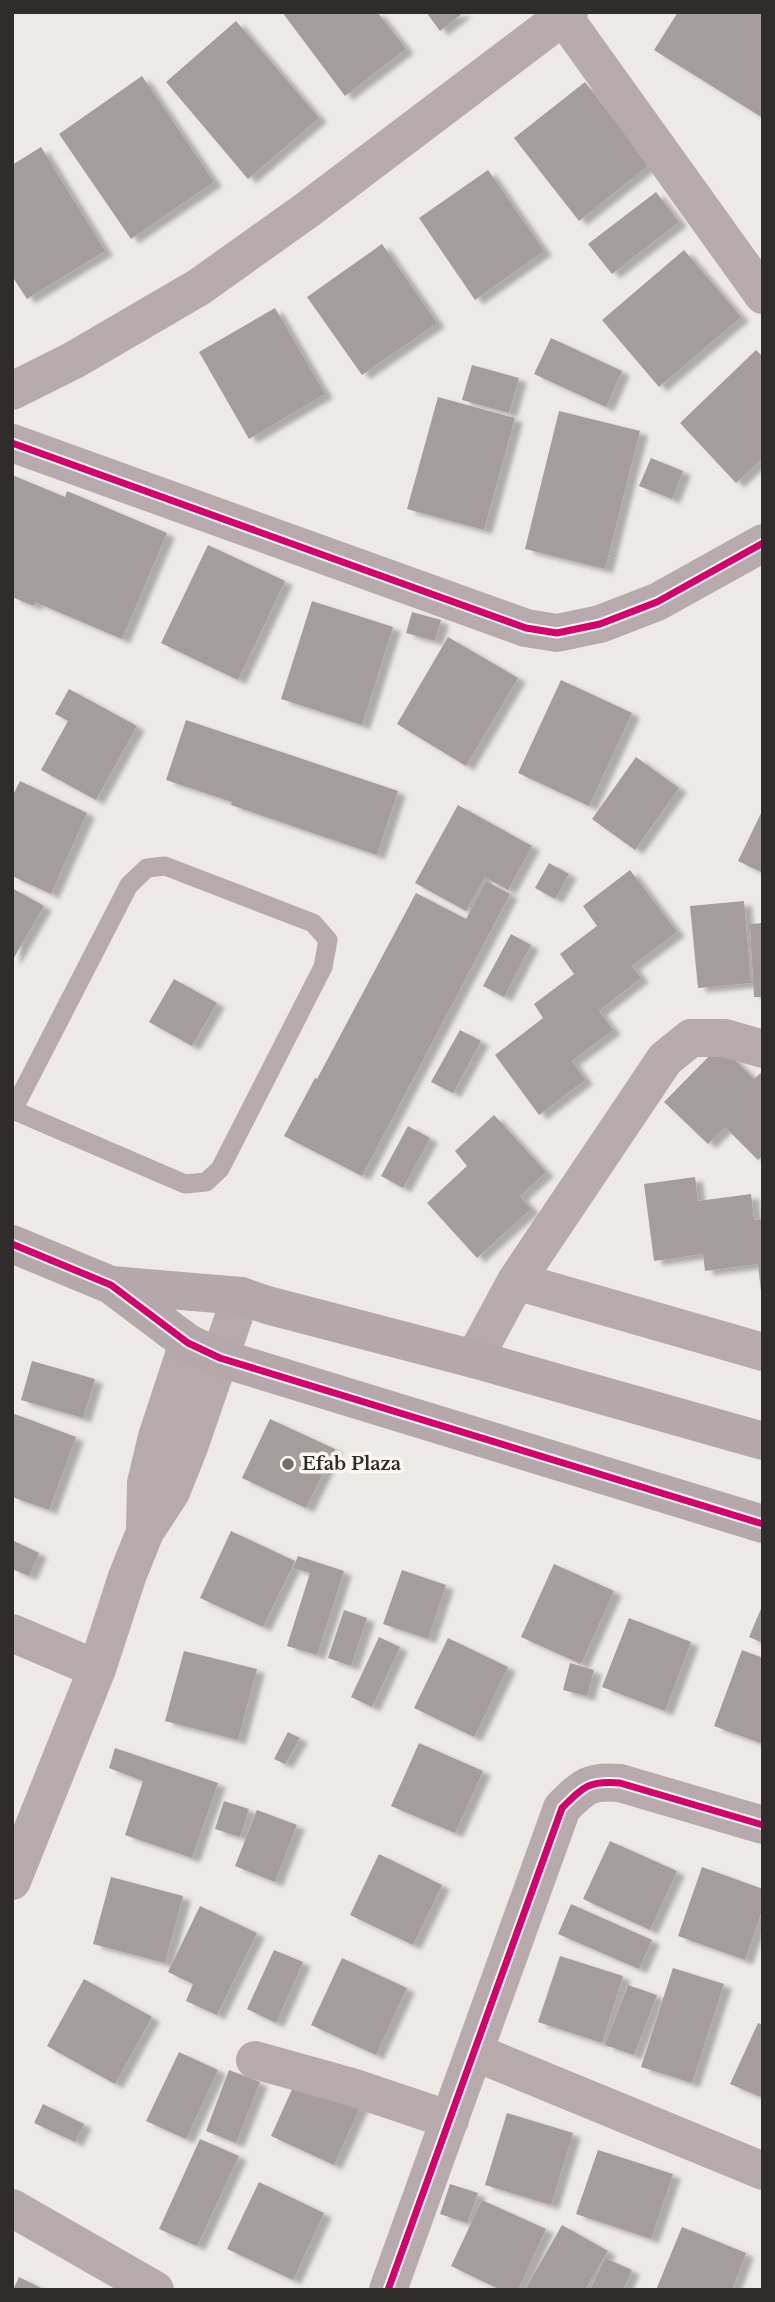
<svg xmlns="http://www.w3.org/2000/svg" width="775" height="2302" viewBox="0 0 775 2302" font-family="'Libre Baskerville',serif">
  <defs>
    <filter id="shadow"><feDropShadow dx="8" dy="4.5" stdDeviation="2" flood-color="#0004"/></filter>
  </defs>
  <rect width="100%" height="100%" fill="#ece9e6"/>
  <path fill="#a49d9b" filter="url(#shadow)" d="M282,12h95l29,37 -61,47z
    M426,12h38l-24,19z
    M678,12h85v106l-109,-68z
    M236,21l83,97 -71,61 -82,-97z
    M142,76l72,106 -83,57 -72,-105z
    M585,82l64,83 -70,56 -65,-83z
    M41,147l64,104 -78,48 -15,-23v-111z
    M488,170l56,81 -69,49 -56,-82z
    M656,192l23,30 -67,52 -24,-30z
    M382,244l55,79 -75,52 -55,-78z
    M684,250l57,67 -82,70 -57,-67z
    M275,308l50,86 -76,45 -50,-87z
    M551,338l71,33 -16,36 -72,-33z
    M756,350l7,7v101l-27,25 -56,-60z
    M472,365l47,13 -10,35 -47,-13z
    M438,397l77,21 -31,112 -77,-21z
    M559,411l81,20 -35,138 -80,-20z
    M651,458l32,13 -11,28 -33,-13z
    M12,475l53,22 2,-6 100,42 -45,106 -87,-37 -1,4 -22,-9z
    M208,545l77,36 -47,99 -77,-37z
    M312,601l81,26 -31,98 -81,-26z
    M412,612l29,8 -6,21 -29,-8z
    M448,637l70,41 -52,88 -69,-42z
    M561,680l71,33 -43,93 -71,-33z
    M69,689l68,37 -41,74 -55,-30 27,-49 -13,-7z
    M186,720l212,71 -21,64 -146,-50 1,-3 -66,-22z
    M636,757l43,31 -44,62 -43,-31z
    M20,781l67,32 -36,81 -39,-18v-79z
    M458,805l74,41 -24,44 -23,-13 -19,34 -51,-28z
    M763,809v64l-25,-12z
    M549,863l20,11 -14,25 -20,-11z
    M630,870l47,62 -45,34 9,12 -42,33 14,19 -41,31 13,19 -46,35 -44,-60 48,-37 -9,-14 40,-30 -14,-20 37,-28 -14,-20z
    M486,881l24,13 -148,282 -78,-40 31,-58 2,1 99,-186 50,26z
    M12,888l32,18 -32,55z
    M744,901l7,82 -53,5 -8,-82z
    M763,923v74h-9l-4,-73z
    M511,934l20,11 -27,52 -21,-11z
    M174,979l43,24 -25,43 -43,-24z
    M460,1030l21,11 -28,52 -22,-11z
    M720,1045l34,34 9,-8v84l-5,5 -33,-33 -17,17 -44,-42z
    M494,1115l52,57 -26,24 11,13 -54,49 -50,-55 40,-37 -12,-15z
    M408,1126l22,12 -27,50 -22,-12z
    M695,1177l3,24 53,-7 3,26 9,-1v73h-2l-3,-28 -53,7 -2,-17 -49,7 -10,-77z
    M32,1361l63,18 -12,39 -62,-18z
    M12,1413l64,24 -27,73 -37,-13z
    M270,1419l65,30 -29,59 -64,-30z
    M231,1531l64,30 -32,66 -63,-29z
    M12,1540l27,13 -10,23 -17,-7z
    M298,1556l46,15 -27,84 -30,-9 23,-73 -17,-5z
    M554,1564l60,27 -33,73 -60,-27z
    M402,1570l44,15 -18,54 -45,-15z
    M763,1604v39l-14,-6z
    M344,1610l23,8 -16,48 -23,-8z
    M629,1618l62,24 -26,69 -63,-24z
    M379,1637l21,10 -28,60 -21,-10z
    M448,1638l60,29 -34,70 -60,-29z
    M742,1650l21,8v86l-49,-18z
    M184,1651l73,18 -19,71 -73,-19z
    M570,1663l24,7 -7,26 -24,-6z
    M288,1732l12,6 -15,26 -11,-5z
    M419,1743l64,28 -28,62 -64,-27z
    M115,1748l103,35 -26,75 -67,-23 18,-54 -34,-13z
    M224,1801l25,8 -9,28 -25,-8z
    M257,1810l40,15 -22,57 -40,-16z
    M610,1841l67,30 -27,59 -67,-31z
    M379,1854l63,31 -29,60 -63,-30z
    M702,1867l61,22v19l-18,52 -67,-24z
    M111,1877l72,19 -18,67 -72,-19z
    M571,1904l81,36 -13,29 -81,-35z
    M200,1906l57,27 -40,82 -31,-14 7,-17 -25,-12z
    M274,1950l29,12 -27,61 -29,-14z
    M560,1956l63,20 -21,67 -64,-21z
    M342,1958l65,30 -31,67 -65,-30z
    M673,1968l51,16 -32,99 -51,-16z
    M84,1979l68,38 -37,67 -68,-38z
    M628,1985l29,10 -23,60 -29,-10z
    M758,2023l5,2v73l-33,-14z
    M179,2052l39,18 -32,69 -40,-18z
    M229,2070l31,12 -24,61 -30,-12z
    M298,2076l63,29 -27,60 -63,-29z
    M43,2104l41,20 -9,18 -41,-19z
    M507,2113l66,20 -22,72 -66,-20z
    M200,2139l39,17 -42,90 -38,-17z
    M598,2150l75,24 -22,65 -75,-25z
    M259,2182l65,31 -31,67 -66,-31z
    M450,2184l28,9 -11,30 -27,-9z
    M482,2200l64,29 -28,61h-17l-50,-24z
    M562,2225l46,26 -23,39h-56l-3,-2z
    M682,2227l64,26 -14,37h-76z
    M605,2258l27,12 -9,20h-33z
    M19,2277l26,13h-32z"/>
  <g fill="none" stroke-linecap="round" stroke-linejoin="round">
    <path stroke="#b6aaac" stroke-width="19" d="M12,1112l117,-227 18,-17 18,-2 148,57 15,17 -5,27 -103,202 -14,13 -21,2 -172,-74"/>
    <path stroke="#b6aaac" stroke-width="38" d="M563,16l200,279
      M12,391l62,-31 125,-73 108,-77 262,-198
      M12,443l514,185 31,5 43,-9 57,-22 106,-59
      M516,1281l247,71
      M474,1359l42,-78 149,-222 26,-21h34l38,11
      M145,1532l1,-49 11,-46 31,-94
      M12,1633l85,36
      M12,1881l85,-212 30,-92 18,-45 26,-40 18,-45 52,-151
      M474,2052l289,119
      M255,2060l97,27 98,33
      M12,2208l143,82
      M388,2290l174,-482c21,-21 27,-28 58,-25l143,42"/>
    <path stroke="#b5a8aa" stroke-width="38" d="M12,1244l99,41 77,58 32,15 543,166
      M111,1285l130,11 26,9 207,54 289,82"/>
    <defs>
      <path id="cycleway" d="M12,443l514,185 31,5 43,-9 57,-22 106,-59
        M12,1244l99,41 77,58 32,15 543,166
        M388,2290l174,-482c21,-21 27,-28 58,-25l143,42"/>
    </defs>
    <use href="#cycleway" stroke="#fcf7f0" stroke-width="11"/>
    <use href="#cycleway" stroke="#d6006c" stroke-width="7"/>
  </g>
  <circle fill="#716f6c" stroke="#fcf7f0" stroke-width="2.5" cx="288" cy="1464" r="7"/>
  <g text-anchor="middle" stroke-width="7" stroke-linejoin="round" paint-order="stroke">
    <g font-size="18" font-weight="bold" fill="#2f2d2b" stroke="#fcf7f0" text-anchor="start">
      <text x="302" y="1470">Efab Plaza</text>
    </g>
  </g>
  <rect width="775" height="2302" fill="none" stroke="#2f2d2b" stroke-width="28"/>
</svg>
